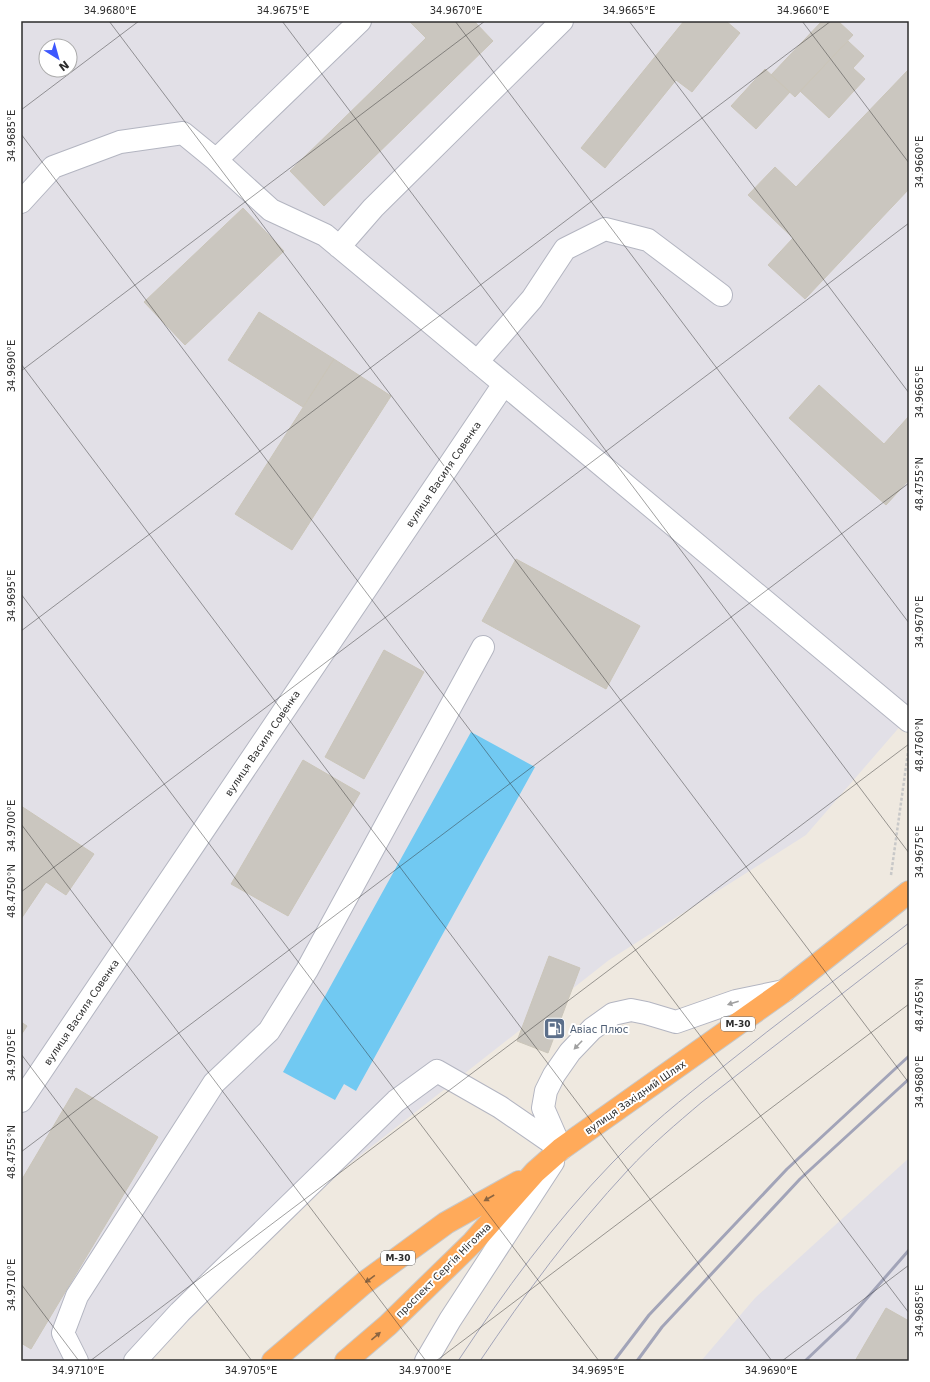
<svg xmlns="http://www.w3.org/2000/svg" width="930" height="1382" viewBox="0 0 930 1382" font-family="'DejaVu Sans',sans-serif">
  <rect width="100%" height="100%" fill="#efe9e0"/>
  <path fill="#e2e0e7" fill-rule="evenodd" d="M21,21h888v695l-103,119 -197,125 -299,235 -160,166h-129zM46,46h24v24h-24z
    M909,1158v203h-208l54,-63z"/>
  <path fill="#71c9f2" d="M471,732l64,35 -179,324 -12,-7 -9,16 -52,-28z"/>
  <path fill="#cac6bf" stroke="#cac5b9" d="M409,21h65l19,20 -169,165 -34,-35 136,-133z
    M684,21h42l14,12 -48,59 -16,-12 -71,88 -24,-20z
    M822,21h16l15,14 -58,62 -24,-22z
    M848,41l16,15 -11,12 12,11 -36,39 -29,-27z
    M765,69l25,23 -34,37 -25,-23z
    M909,69v120l-104,110 -37,-34 25,-27 -45,-43 27,-28 21,20z
    M243,208l41,43 -99,94 -41,-43z
    M259,312l75,47 -31,48 -75,-47z
    M334,359l57,37 -99,154 -57,-36z
    M819,385l65,59 25,-28v64l-23,25 -97,-87z
    M516,559l124,67 -34,63 -124,-68z
    M384,650l40,22 -60,107 -39,-22z
    M303,760l57,33 -72,123 -57,-32z
    M21,806l73,48 -28,41 -20,-13 -25,37z
    M549,956l31,12 -32,85 -31,-12z
    M21,1022l6,4 -6,9z
    M76,1088l82,49 -127,212 -10,-6v-162z
    M886,1308l23,13v40h-54z"/>
  <g fill="none" stroke-linecap="round" stroke-linejoin="round">
    <defs>
      <path id="minor" d="M216,160l144,-139
        M21,202l32,-35 67,-25 63,-9 33,27 55,50 54,25 584,486
        M339,247l34,-39 189,-187
        M477,362l55,-63 33,-50 40,-20 43,11 73,55
        M21,1101l483,-717
        M561,1149l-18,-41 3,-17 8,-16 16,-23 22,-23 21,-15 18,-4 15,3 30,9 60,-21 48,-10
        M77,1361l-14,-28 14,-37 137,-213 55,-52 38,-61 176,-323
        M135,1361l45,-49 216,-211 41,-30 63,36 61,42
        M426,1361l24,-41 103,-158"/>
      <path id="highway" d="M273,1361l91,-78 82,-60 73,-41
        M346,1361l42,-36 85,-83 62,-70 26,-23 223,-158 125,-99"/>
    </defs>
    <use href="#minor" stroke="#b3b5c1" stroke-width="24"/>
    <use href="#highway" stroke="#c8c8c8" stroke-width="24"/>
    <path stroke="#c8c8c8" stroke-width="2.5" stroke-dasharray="3 2" stroke-linecap="butt" d="M891,875l18,-130"/>
    <use href="#minor" stroke="#fff" stroke-width="22"/>
    <use href="#highway" stroke="#ffaa5a" stroke-width="22"/>
    <path stroke="#a2a4b8" stroke-width="1" d="M458,1361c47,-71 95,-137 154,-198 33,-34 71,-65 108,-94 62,-50 126,-97 189,-146
      M480,1361c45,-67 93,-132 148,-191 23,-25 48,-46 74,-68l207,-160"/>
    <path stroke="#a2a4b8" stroke-width="3" d="M614,1361l35,-46 138,-146 122,-113
      M637,1361l25,-34 138,-148 109,-100
      M805,1361l42,-40 62,-71"/>
  </g>
  <defs><path id="oneway-solid" d="M-6-.8H1V-3.2L6.5 0L1 3.2V.8H-6Z"/></defs>
  <g fill="#a0a0a0">
    <use href="#oneway-solid" transform="translate(733 1003) rotate(162)"/>
    <use href="#oneway-solid" transform="translate(578 1045) rotate(134)"/>
  </g>
  <g fill="#8c6541">
    <use href="#oneway-solid" transform="translate(489 1198) rotate(150)"/>
    <use href="#oneway-solid" transform="translate(370 1279) rotate(144)"/>
    <use href="#oneway-solid" transform="translate(376 1336) rotate(-40)"/>
  </g>
  <path fill="none" stroke="#2d2d2d" stroke-width="1" stroke-opacity="0.45" d="M109,21l800,1062M282,21l627,832M455,21l454,602M629,21l280,372M802,21l107,142M21,110l118,-89M21,134l888,1179M21,364l751,997M21,371l464,-350M21,594l578,767M21,631l810,-610M21,824l405,537M21,892l888,-669M21,1054l231,307M21,1152l888,-669M21,1284l58,77M90,1361l819,-617M436,1361l473,-357M782,1361l127,-96"/>
  <defs>
    <symbol id="fuel-square" viewBox="-11 -11 22 22"><rect x="-9" y="-9" width="18" height="18" rx="4" fill="#5c6f8a" stroke="#fff"/><path d="M-5.5-6h7V0h2V4h1.3V-2.5L3-4.5l.8-.8L6-3V5H2.5V1h-1V6h-7ZM-4.2-4.7v3.2H.2V-4.7Z" fill="#fff"/></symbol>
  </defs>
  <g fill-rule="evenodd">
    <use href="#fuel-square" x="542" y="1016" width="25" height="25"/>
  </g>
  <g text-anchor="middle" stroke-width="4" stroke-linejoin="round" paint-order="stroke">
    <g fill="#fff" stroke="#6c6c6c" stroke-width="1">
      <rect x="721" y="1017" width="34" height="14" rx="3"/>
      <rect x="381" y="1251" width="34" height="14" rx="3"/>
    </g>
    <g font-size="9" font-weight="bold" fill="#2d2d2d">
      <text x="738" y="1027">М-30</text>
      <text x="398" y="1261">М-30</text>
    </g>
    <g font-size="10" fill="#2d2d2d" stroke="#fff">
      <text transform="translate(443 474) rotate(-56)" y="4">вулиця Василя Совенка</text>
      <text transform="translate(262 743) rotate(-56)" y="4">вулиця Василя Совенка</text>
      <text transform="translate(81 1012) rotate(-56)" y="4">вулиця Василя Совенка</text>
      <text transform="translate(635 1097) rotate(-35)" y="4">вулиця Західний Шлях</text>
      <text transform="translate(443 1270) rotate(-45)" y="4">проспект Сергія Нігояна</text>
    </g>
    <g font-size="10" fill="#4e5e75" stroke="#fff" text-anchor="start">
      <text x="570" y="1033">Авіас Плюс</text>
    </g>
  </g>
  <rect width="930" height="1382" fill="none" stroke="#ffffff" stroke-width="44"/>
  <g transform="translate(58 58) rotate(143)"><circle r="19" fill="#ffffff" stroke="#ababab"/>
  <path d="M0-3L7 15L0 10L-7 15Z" fill="#3d57fe"/>
  <text y="-6" font-size="11" font-weight="bold" text-anchor="middle" fill="#2d2d2d">N</text>
  </g>
  <rect x="22" y="22" width="886" height="1338" fill="none" stroke="#2d2d2d" stroke-width="1.5"/>
  <g font-size="10" text-anchor="middle" fill="#2d2d2d">
    <text x="110" y="14">34.9680°E</text>
    <text x="283" y="14">34.9675°E</text>
    <text x="456" y="14">34.9670°E</text>
    <text x="629" y="14">34.9665°E</text>
    <text x="803" y="14">34.9660°E</text>
    <text transform="translate(11 136) rotate(-90)" y="4">34.9685°E</text>
    <text transform="translate(919 162) rotate(-90)" y="4">34.9660°E</text>
    <text transform="translate(11 366) rotate(-90)" y="4">34.9690°E</text>
    <text transform="translate(919 392) rotate(-90)" y="4">34.9665°E</text>
    <text transform="translate(919 484) rotate(-90)" y="4">48.4755°N</text>
    <text transform="translate(11 596) rotate(-90)" y="4">34.9695°E</text>
    <text transform="translate(919 622) rotate(-90)" y="4">34.9670°E</text>
    <text transform="translate(919 745) rotate(-90)" y="4">48.4760°N</text>
    <text transform="translate(11 826) rotate(-90)" y="4">34.9700°E</text>
    <text transform="translate(919 852) rotate(-90)" y="4">34.9675°E</text>
    <text transform="translate(11 891) rotate(-90)" y="4">48.4750°N</text>
    <text transform="translate(919 1005) rotate(-90)" y="4">48.4765°N</text>
    <text transform="translate(11 1055) rotate(-90)" y="4">34.9705°E</text>
    <text transform="translate(919 1082) rotate(-90)" y="4">34.9680°E</text>
    <text transform="translate(11 1152) rotate(-90)" y="4">48.4755°N</text>
    <text transform="translate(11 1285) rotate(-90)" y="4">34.9710°E</text>
    <text transform="translate(919 1311) rotate(-90)" y="4">34.9685°E</text>
    <text x="78" y="1374">34.9710°E</text>
    <text x="251" y="1374">34.9705°E</text>
    <text x="425" y="1374">34.9700°E</text>
    <text x="598" y="1374">34.9695°E</text>
    <text x="771" y="1374">34.9690°E</text>
  </g>
</svg>
